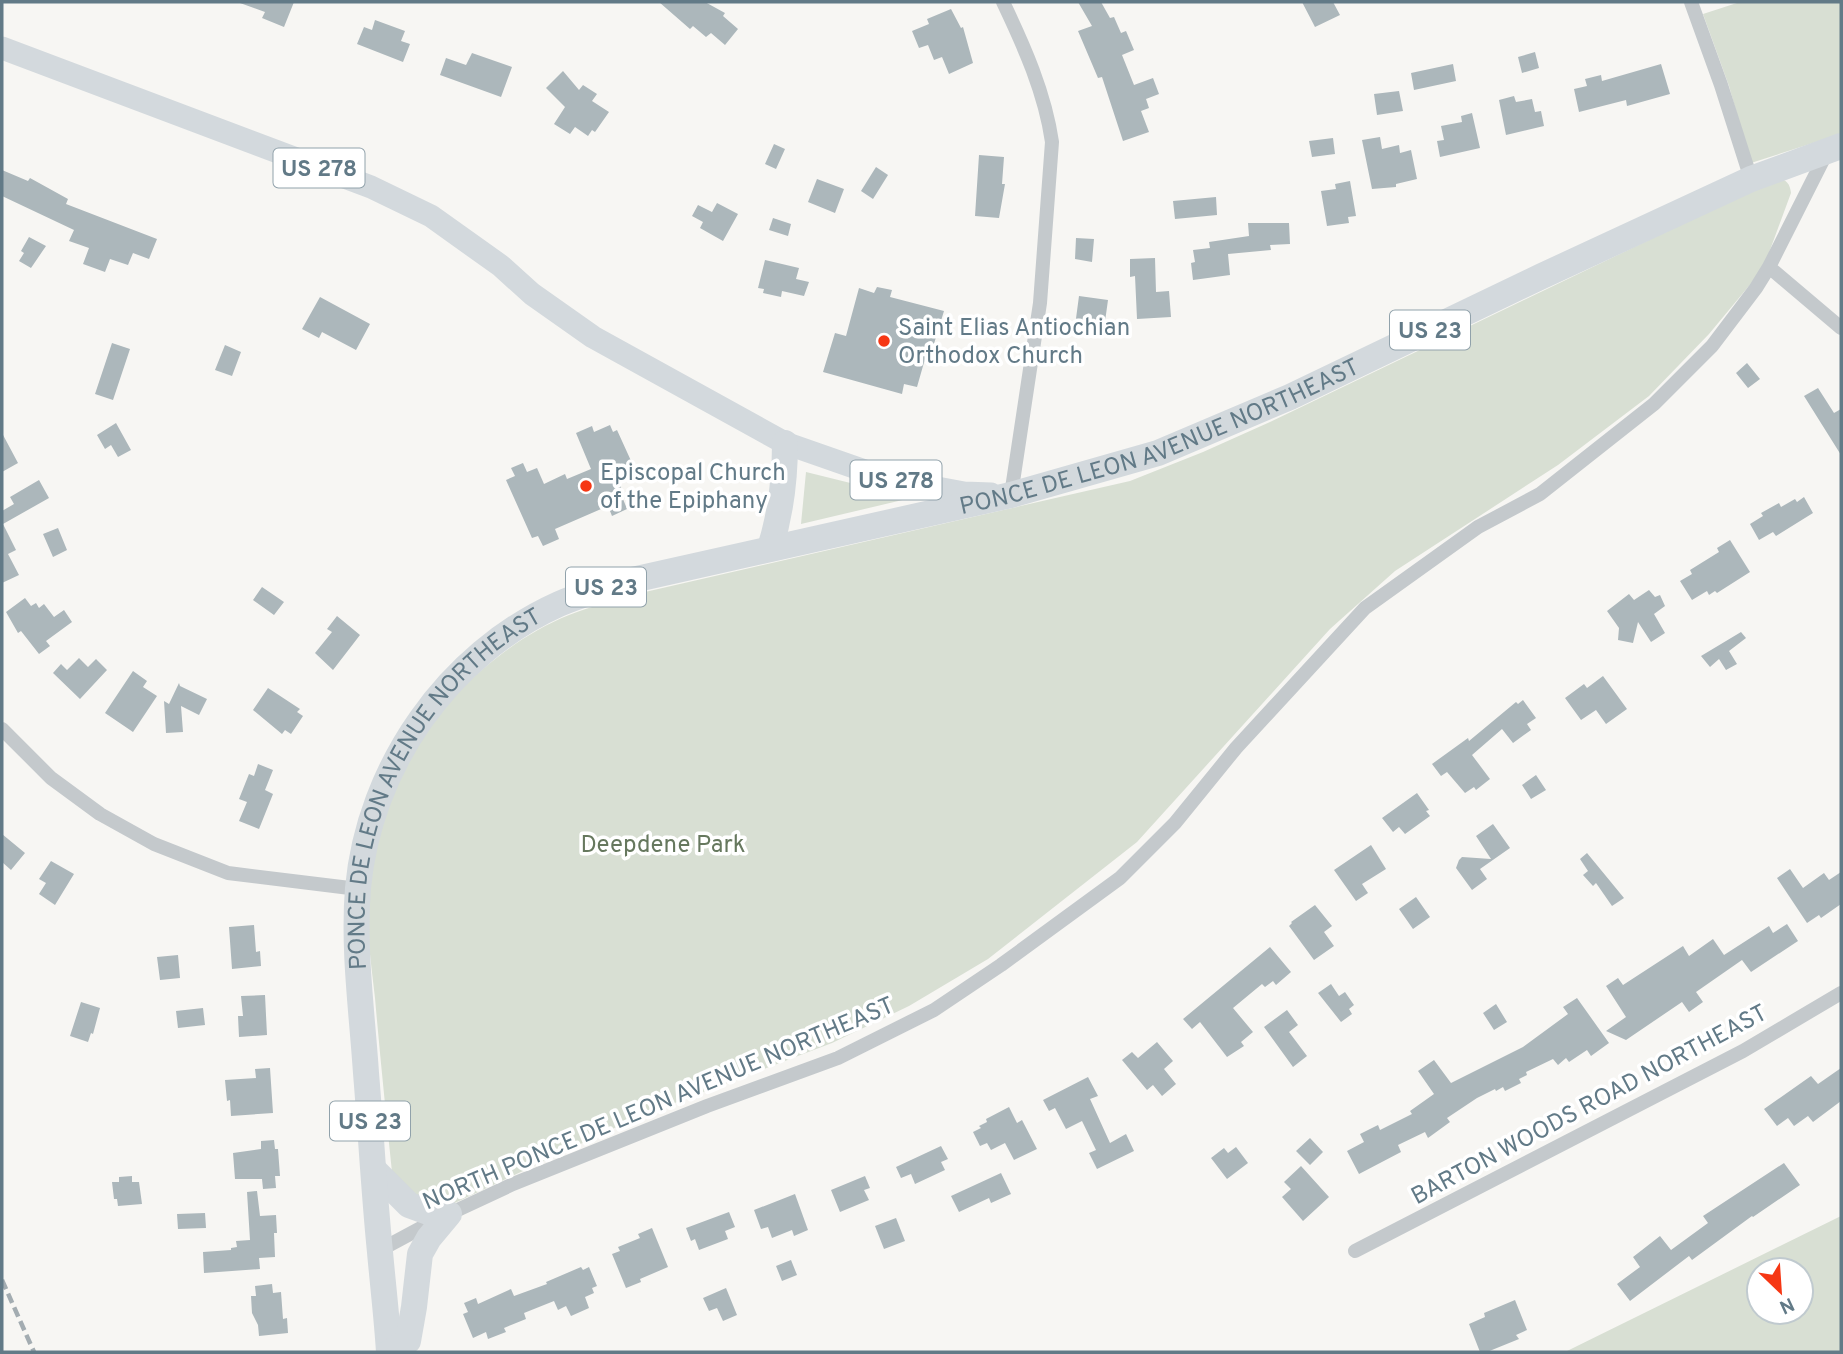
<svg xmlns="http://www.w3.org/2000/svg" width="1843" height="1354" viewBox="0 0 1843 1354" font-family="Overpass,sans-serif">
  <rect width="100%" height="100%" fill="#f7f6f3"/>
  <path fill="#d8dfd3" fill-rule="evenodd" d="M1740,2h101v132l-90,29 -22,-77 -26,-72z
    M1778,178c9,2 12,6 13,15l-28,76 -54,65 -60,62 -91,69 -163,106 -65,58 -193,213 -149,117 -79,47 -77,37 -194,74 -196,92 -14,-1 -36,-36c-6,-58 -12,-116 -17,-174 -4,-36 -10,-74 -6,-110 4,-38 27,-114 48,-145 36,-53 92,-104 152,-128 25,-10 51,-15 76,-23l485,-111 73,-29 67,-30z
    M806,472l105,26 -110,26z
    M1841,1216v136h-276zM1801,1270v42h-42v-42z"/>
  <path fill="#acb7bb" d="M294,2l-10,25 -22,-9 3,-6 -25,-9z
    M659,2h46l20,11 -2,3 15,13 -13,16 -14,-12 -5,4 -13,-11 -3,3z
    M1078,2h23l9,16 4,-1 7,16 5,-2 8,19 -12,5 12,30 19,-7 6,16 -13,5 3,9 -8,3 8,21 -26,9 -21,-64 -4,1 -20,-47 14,-5z
    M1302,2h31l7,13 -25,12z
    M951,9l10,19 2,-1 10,36 -24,11 -7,-17 -8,3 -6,-15 -9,3 -7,-17 17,-7 -2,-5z
    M375,20l30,11 -4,10 9,3 -7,18 -46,-18 7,-17 8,3z
    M1535,52l4,16 -17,5 -4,-16z
    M472,53l40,14 -11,30 -61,-22 6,-17 20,7z
    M1453,64l3,17 -42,9 -3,-17z
    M1661,64l9,30 -43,12 -1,-6 -47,12 -5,-23 13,-3 -2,-7 16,-4 1,6z
    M563,71l16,19 4,-5 14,9 -5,7 17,11 -14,20 -3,-2 -4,6 -13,-9 -5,7 -16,-10 11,-17 -19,-19z
    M1399,91l4,20 -26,4 -3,-21z
    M1514,96l2,6 16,-3 3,13 6,-1 3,15 -38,9 -7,-35z
    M1472,113l8,35 -40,9 -3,-16 7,-1 -3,-14 21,-4 -1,-6z
    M1380,137l2,12 17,-4 1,8 11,-3 6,29 -21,5v3l-24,2 -10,-49z
    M1333,138l2,16 -23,3 -3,-16z
    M774,144l11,5 -9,20 -11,-5z
    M979,155l25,2 -2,27h3l-6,34 -24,-2z
    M876,167l12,8 -15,24 -12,-8z
    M2,170l26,11 2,-3 38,21 -2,5 91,35 -8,20 -16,-6 -5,12 -18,-6 -5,13 -22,-8 6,-16 -20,-7 5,-11 -72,-34z
    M817,179l27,10 -9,24 -27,-11z
    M1350,181l6,35 -8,1 1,6 -22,3 -6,-35 15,-2 -1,-5z
    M1216,197l1,18 -42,4 -2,-18z
    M717,203l21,11 -15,27 -23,-13 3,-6 -11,-6 6,-11 14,7z
    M773,218l18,6 -3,12 -19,-6z
    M1248,223h41l1,21 -20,1 1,5 -43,4 2,21 -37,5 -2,-17 4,-1 -2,-12 17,-2 -1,-6 40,-6z
    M29,237l17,9 -15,22 -12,-7 5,-8 -3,-2z
    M1076,238l18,1 -2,23 -17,-3z
    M1155,258l1,34 13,-1 2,26 -34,2 -2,-43 -5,1v-18z
    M765,260l34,8 -3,11 13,3 -5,14 -22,-5 -1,6 -18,-4 1,-4 -6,-1z
    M877,287l15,3 -2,7 54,14 -11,36 -4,-2 -12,42 -13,-3 -2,10 -79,-22 12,-39 11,3 13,-48 15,5z
    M1079,296l29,4 -5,36 -21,-2 1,-7 -8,-1z
    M320,297l50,27 -14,26 -34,-18 -3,6 -17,-9z
    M112,343l18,6 -17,51 -18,-6z
    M225,345l16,7 -9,24 -17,-6z
    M1747,363l13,16 -12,9 -12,-15z
    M1818,388l16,25 7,-4v46l-37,-59z
    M116,423l15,27 -13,7 -7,-12 -6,4 -8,-14z
    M610,425l3,7 4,-2 15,33 -19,8 13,27 -3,1 4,10 -15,7 -4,-10 -53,23 4,10 -16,7 -5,-10 -6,2 -26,-58 9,-4 -4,-8 12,-5 4,9 10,-4 7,16 21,-10 2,5 24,-10 -15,-36 16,-7 2,6z
    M2,433l16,30 -16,9z
    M39,480l10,18 -46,26 13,26 -8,4 11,21 -17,8v-72l12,-7 -4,-7z
    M1804,497l9,16 -37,23 -3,-4 -14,8 -9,-16 13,-8 -2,-3 18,-10 2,4 14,-8 2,3z
    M58,528l9,22 -14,7 -10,-23z
    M1730,540l20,32 -33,21 -2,-2 -6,4 -2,-4 -15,9 -12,-19 12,-7 -2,-4 29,-18 -2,-4z
    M262,587l22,15 -10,13 -21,-15z
    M1649,590l6,7 5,-2 5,11 -11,8 11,19 -14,9 -13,-20 -5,21 -15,-3 1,-12 -12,-17 22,-17 5,6z
    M25,598l6,8 5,-3 3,5 5,-4 10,13 10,-7 8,12 -26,19 4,5 -11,8 -18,-23 -3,2 -12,-21z
    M337,616l23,19 -27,35 -18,-17 17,-21 -5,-3z
    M1741,632l5,6 -17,13 8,13 -11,6 -7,-11 -9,8 -9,-11z
    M79,658l9,9 8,-8 11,11 -27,29 -27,-26 8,-9 6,6z
    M133,671l14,10 -4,6 14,9 -24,36 -28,-19z
    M1603,676l24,33 -21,15 -10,-14 -15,10 -16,-22 19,-14 3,4z
    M179,683l1,3 27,13 -8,16 -18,-9 2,26 -17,1 -2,-32 5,3z
    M268,688l32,21 -3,3 6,4 -12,18 -6,-4 -3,4 -29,-24z
    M1523,700l13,18 -9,6 4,6 -18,13 -11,-14 -30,26 18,24 -14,11 -2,-3 -9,6 -18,-21 -6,4 -9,-12 36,-26 1,3 47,-39 2,2z
    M258,764l15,6 -8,20 8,4 -14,35 -20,-8 8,-19 -8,-3 10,-25 5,2z
    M1536,775l10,15 -15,9 -9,-14z
    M1417,793l12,17 -3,1 4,5 -25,18 -6,-7 -6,5 -11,-14z
    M1493,824l17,24 -30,21 7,10 -15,11 -16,-22 3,-8 3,-3 29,2 -15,-23z
    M2,834l23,19 -14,17 -9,-8z
    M1371,845l15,24 -24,15 6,9 -12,8 -22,-31z
    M1587,853l37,45 -12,8 -16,-23 -3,3 -10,-11 5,-4 -8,-12z
    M51,861l23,13 -19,31 -16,-11 7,-11 -7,-4z
    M1790,869l13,19 21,-15 5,7 12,-8v32l-20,14 -2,-3 -12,8 -30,-45z
    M1416,897l14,20 -17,12 -14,-20z
    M1315,905l17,21 -8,6 10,14 -20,14 -25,-34 3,-3 -1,-1z
    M1787,924l11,17 -47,31 -9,-12 -46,32 7,10 -14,10 -7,-10 -56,38 -20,-9 20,-14 -20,-31 12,-8 5,7 60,-39 6,10 24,-17 11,16 45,-29 4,7z
    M254,925l2,27 4,-1 1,15 -29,3 -3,-42z
    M1270,947l21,25 -15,13 -3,-4 -8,6 -3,-3 -29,24 20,24 -12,10 3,4 -17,11 -27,-35 -8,7 -9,-10z
    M178,955l2,23 -20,2 -3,-23z
    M1331,984l8,12 6,-4 9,13 -5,4 3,5 -11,8 -23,-29z
    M265,995l2,40 -28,2 -1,-21h5l-2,-20z
    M1577,998l32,45 -18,13 -4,-6 -18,12 -3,-4 -8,7 -5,-6 -27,13 1,3 -8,4 2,4 -16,8 -2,-4 -7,4 -1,-2 -18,9 -30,20 3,4 -22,16 -3,-6 -27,13 3,7 -42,22 -12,-23 17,-9 -4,-8 18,-9 2,5 32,-16 -2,-3 24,-17 -16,-23 16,-11 17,23 72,-36 45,-33 -5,-7z
    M81,1002l19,6 -7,26 -2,-1 -3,9 -18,-6z
    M1496,1004l11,18 -13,8 -11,-17z
    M203,1008l2,17 -27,3 -2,-17z
    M1287,1010l11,15 -9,7 18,24 -14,11 -29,-40z
    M1157,1042l16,19 -9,8 12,15 -14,12 -9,-11 -6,5 -25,-30 10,-8 6,6z
    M270,1068l3,45 -42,3 -1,-16 -3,1 -2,-21 31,-2 -1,-9z
    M1841,1068v33l-28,21 -5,-6 -14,10 -6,-8 -11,8 -13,-17 47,-33 7,8z
    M1088,1077l10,19 -8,3 20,44 16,-9 8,17 -37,18 -8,-16 7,-3 -14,-29 -16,8 -11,-21 -6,3 -6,-11z
    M1009,1107l8,16 5,-3 15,29 -23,11 -9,-17 -14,7 -4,-7 -7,3 -7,-14 8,-4 -2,-2 8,-4 -1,-3z
    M1310,1138l13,14 -13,13 -14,-14z
    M274,1140l1,9h3l2,27h-5l1,12 -13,1 -1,-10h-27l-2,-26 28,-4v-8z
    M941,1146l7,13 -7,3 4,8 -30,14 -4,-10 -10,4 -5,-11z
    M1236,1147l12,16 -21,16 -16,-21 13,-10 4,5z
    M1784,1163l16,22 -47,32 -1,-1 -60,44 -3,-4 -59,45 -13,-17 23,-17 -7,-10 27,-21 11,14 37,-27 -5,-7z
    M1301,1166l28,31 -26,24 -21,-24 9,-8 -7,-7z
    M1001,1173l10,21 -20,9 -2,-5 -30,14 -8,-16z
    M132,1176v6h7l3,22 -24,2 -1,-7h-3l-2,-17h7v-5z
    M865,1176l5,12 -6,2 5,10 -29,12 -9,-22z
    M257,1191l3,25 16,-1 1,18h-3l1,24 -16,1 1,11 -56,4 -1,-21 28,-2v-2l6,-1 -1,-6 14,-1 -3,-48z
    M795,1194l13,36 -14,6 -2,-6 -20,8 -4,-11 -7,2 -7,-19z
    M729,1212l6,15 -10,4 3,8 -29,11 -4,-11 -4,2 -5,-13z
    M205,1213l1,15 -28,1 -1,-15z
    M896,1218l9,23 -21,8 -9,-23z
    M652,1228l16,39 -28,12 1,3 -15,6 -14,-34 8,-3 -2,-4 22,-9 -2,-4z
    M791,1260l6,15 -15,6 -6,-15z
    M581,1267l2,3 6,-3 8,19 -5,2 2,5 -9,4 4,11 -18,8 -5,-10 -8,4 -4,-9 -30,12 2,6 -22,9 2,4 -18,7 -2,-7 -13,6 -10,-24 5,-2 -4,-9 12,-5 2,6 33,-15 3,7 33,-12 -1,-2z
    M272,1284l1,9 8,-1 2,27 4,-1 1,15 -29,3 -1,-11 -6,-12 -1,-17h5l-1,-10z
    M726,1288l11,27 -14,6 -6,-13 -8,3 -6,-13z
    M1515,1300l12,30 -11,5 3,4 -32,13h-7l-11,-28 16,-7 -1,-4z"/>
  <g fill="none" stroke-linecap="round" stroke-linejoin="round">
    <path stroke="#c4c9cc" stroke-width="14" d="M1003,2c21,44 42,91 49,140l-12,161 -29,192
      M1691,2l30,83 30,94
      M1769,267l72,61
      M2,729l49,49 49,36 54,30 74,29 130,16
      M380,1250l54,-29 79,-37 194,-78 131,-48 96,-48 67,-45 119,-87 55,-55 61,-75 129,-140 113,-81 62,-33 114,-90 58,-58 44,-58 13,-21 58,-115
      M1355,1251l388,-200 98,-58"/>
    <path stroke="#d3d9dd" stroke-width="23" d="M2,48l369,139 60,29 70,50 31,28 61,43 192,106 83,29 37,10 59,11 27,1"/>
    <g stroke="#d3d9dd" stroke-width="26">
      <path d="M770,548c11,-35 15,-69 15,-105"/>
      <path d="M374,1170l35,35 33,12"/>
      <path id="s1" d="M389,1352c-2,-33 -6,-66 -9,-100 -6,-59 -9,-119 -14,-179 -4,-61 -13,-124 -8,-185 11,-121 90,-234 201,-284 20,-9 40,-14 60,-21l392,-88 147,-42 132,-56 252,-121 209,-97 90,-33"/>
      <path d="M390,1352l18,-11 6,-34 6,-53 9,-16 20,-24"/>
    </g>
    <path stroke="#a3acb1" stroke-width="4.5" stroke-dasharray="10 5" stroke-linecap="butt" d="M2,1280l32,72"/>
  </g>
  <g fill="#f63714" stroke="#fff" stroke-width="2.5">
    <circle cx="884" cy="341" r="7"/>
    <circle cx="586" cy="486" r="7"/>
  </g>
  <g text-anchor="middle" stroke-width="7" stroke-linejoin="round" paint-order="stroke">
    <g fill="#fff" stroke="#91a2ab" stroke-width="2">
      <rect x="273.5" y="148.5" width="91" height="39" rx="5"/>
      <rect x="1390" y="310.5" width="80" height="39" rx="5"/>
      <rect x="850.5" y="460.5" width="91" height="39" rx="5"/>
      <rect x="566" y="567.5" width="80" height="39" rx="5"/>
      <rect x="330" y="1101.5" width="80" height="39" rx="5"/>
    </g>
    <g font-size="23" font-weight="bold" fill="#627a87">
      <text x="319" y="176">US 278</text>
      <text x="1430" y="338">US 23</text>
      <text x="896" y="488">US 278</text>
      <text x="606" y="595">US 23</text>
      <text x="370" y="1129">US 23</text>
    </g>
    <g font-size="24" fill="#627a87" stroke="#fff" text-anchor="start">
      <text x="898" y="335">Saint Elias Antiochian<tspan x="898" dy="28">Orthodox Church</tspan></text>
      <text x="600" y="480">Episcopal Church<tspan x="600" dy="28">of the Epiphany</tspan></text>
    </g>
    <g font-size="24" fill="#627a87" stroke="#fff">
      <text dy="8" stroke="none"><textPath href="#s1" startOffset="1454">PONCE DE LEON AVENUE NORTHEAST</textPath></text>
      <text dy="8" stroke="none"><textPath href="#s1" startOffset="595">PONCE DE LEON AVENUE NORTHEAST</textPath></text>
      <text transform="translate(658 1103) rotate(-23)" y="8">NORTH PONCE DE LEON AVENUE NORTHEAST</text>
      <text transform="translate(1589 1104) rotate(-28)" y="8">BARTON WOODS ROAD NORTHEAST</text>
    </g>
    <g font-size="24" fill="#66785e" stroke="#fff">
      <text x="663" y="852">Deepdene Park</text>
    </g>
  </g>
  <rect width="1843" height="1354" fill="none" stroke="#627a87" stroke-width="7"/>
  <g transform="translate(1780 1291) rotate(155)"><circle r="33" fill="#ffffff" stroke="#c0cacf" stroke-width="2"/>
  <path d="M0-5L12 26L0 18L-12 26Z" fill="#f63714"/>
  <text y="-10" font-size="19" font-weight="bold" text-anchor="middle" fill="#627a87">N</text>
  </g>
</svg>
